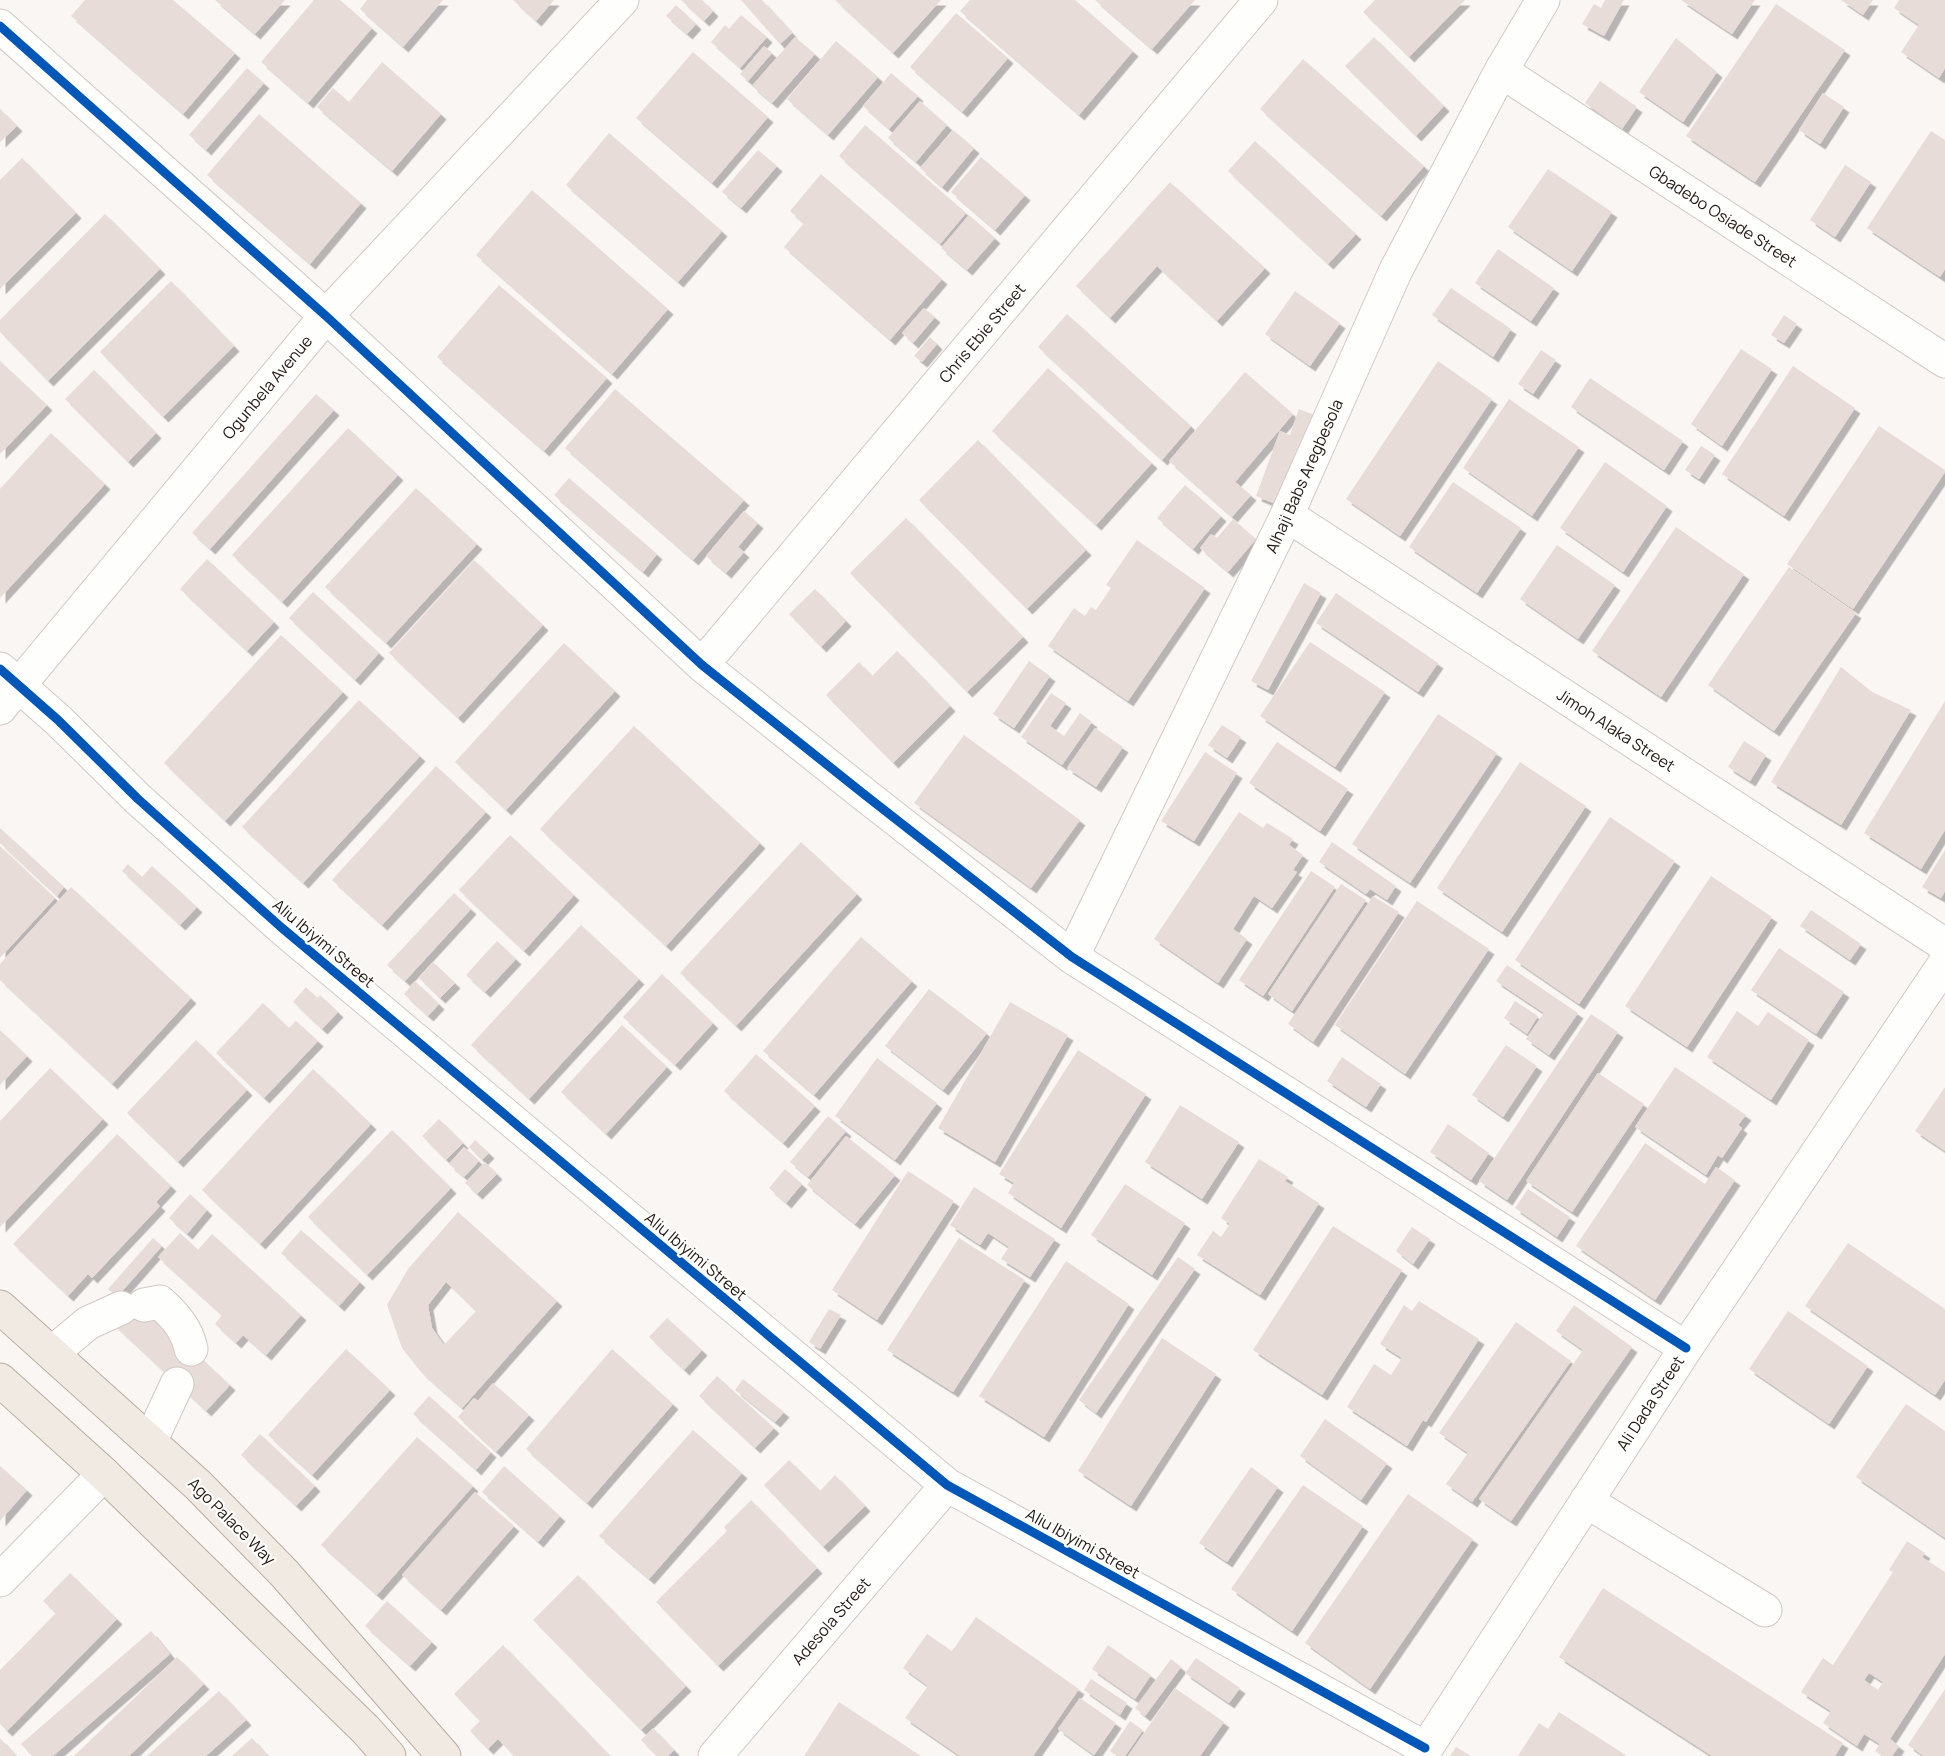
<svg xmlns="http://www.w3.org/2000/svg" width="1945" height="1756" viewBox="0 0 1945 1756" font-family="Manrope,sans-serif">
  <defs>
    <filter id="shadow"><feDropShadow dx="5.5" dy="5.5" stdDeviation="0" flood-color="#0004"/></filter>
  </defs>
  <rect width="100%" height="100%" fill="#faf6f4"/>
  <path fill="#e7dcd8" fill-rule="evenodd" filter="url(#shadow)" d="M85,0h88l62,53 -52,61 -112,-98z
    M215,0h70l-30,34z
    M314,0h26l32,28 -64,75 -47,-41z
    M367,0h76l-40,47 -43,-38z
    M513,0h41l-18,21z
    M681,0h21l11,11 -9,10z
    M741,0h21l30,33 -12,11z
    M835,0h106l-48,53z
    M970,0h105l58,51 -54,64 -119,-104z
    M1095,0h100l-43,49z
    M1375,0h90l-56,57 -46,-45z
    M1605,0h19l-20,36 -22,-12 12,-20 7,4z
    M1681,0h74l-23,34z
    M1841,0h32l-10,15z
    M1899,0h46v68l-6,10 -38,-26 18,-27 -25,-17z
    M1776,4l69,46 -90,132 -69,-46z
    M676,5l20,19 -9,10 -21,-18z
    M956,13l52,45 -46,54 -52,-45z
    M741,15l26,22 -27,31 -29,-26 14,-17 4,4z
    M795,37l20,17 -43,49 -20,-17z
    M1374,37l70,69 -28,30 -71,-70z
    M1676,38l41,34 -34,50 -44,-30z
    M836,41l42,36 -50,58 -41,-36z
    M764,46l8,7 -24,28 -8,-7z
    M693,52l75,65 -56,66 -76,-65z
    M1303,59l121,107 -43,50 -121,-107z
    M382,62l59,52 -49,57 -75,-64 16,-19 16,14z
    M247,68l17,15 -58,67 -17,-15z
    M891,73l27,23 -29,33 -26,-23z
    M1600,81l37,26 -15,22 -37,-26z
    M1823,93l21,14 -24,37 -21,-14z
    M920,101l27,24 -31,37 -28,-24z
    M0,109l17,17 -17,16z
    M259,114l102,89 -51,61 -103,-89z
    M865,125l101,88 -26,31 -101,-88z
    M953,130l21,18 -32,39 -22,-19z
    M1931,131l14,9v129l-5,8 -73,-49z
    M609,133l113,98 -44,51 -112,-97z
    M1255,141l101,93 -28,30 -100,-93z
    M758,150l19,16 -36,42 -19,-16z
    M981,157l44,38 -30,35 -44,-38z
    M22,158l54,55 -76,76v-109z
    M1845,165l26,17 -36,55 -25,-17z
    M1548,169l64,43 -40,59 -64,-44z
    M821,174l121,105 -52,61 -106,-93 20,-24 -14,-12z
    M1170,182l95,86 -48,53 -60,-55 -47,52 -34,-32z
    M532,190l136,119 -56,65 -136,-119z
    M105,214l55,55 -112,112 -48,-49v-12z
    M969,215l26,23 -28,32 -26,-22z
    M1498,249l56,39 -23,33 -56,-38z
    M171,281l63,65 -71,71 -63,-65z
    M499,285l108,93 -63,73 -107,-94z
    M1451,288l60,41 -18,28 -61,-42z
    M1295,291l45,32 -30,43 -45,-32z
    M924,308l11,9 -22,26 -11,-10z
    M1067,314l124,112 -29,34 -124,-113z
    M1784,315l13,9 -13,19 -13,-8z
    M930,337l7,7 -15,18 -8,-6z
    M1741,349l31,20 -50,77 -31,-22z
    M1541,350l15,10 -23,34 -15,-10z
    M0,361l47,44 -47,49z
    M1438,361l54,38 -92,137 -54,-37z
    M1793,366l62,42 -71,108 -62,-42z
    M1048,368l104,95 -56,62 -104,-94z
    M94,370l62,63 -28,29 -63,-63z
    M1245,372l48,42 -58,68 16,13 -19,22 -63,-56z
    M1590,378l93,63 -19,29 -93,-63z
    M615,389l129,111 -51,60 -128,-112z
    M316,394l18,16 -124,139 -18,-16z
    M1509,399l70,48 -47,69 -69,-48z
    M1299,409l18,7 -34,91 -27,-11 24,-65 10,4z
    M1879,426l66,44v2l-92,137 -66,-45z
    M348,428l50,47 -116,127 -50,-47z
    M51,433l54,51 -105,114v-109z
    M978,440l108,110 -59,59 -108,-109z
    M1701,446l14,9 -16,24 -14,-9z
    M1605,462l62,44 -44,66 -63,-44z
    M569,478l88,76 -14,18 -89,-77z
    M1453,482l68,46 -44,65 -68,-46z
    M1185,485l36,31 -28,33 -36,-31z
    M416,488l61,56 -91,99 -61,-56z
    M744,511l14,12 -20,24 6,5 -18,21 -20,-17z
    M906,518l117,119 -56,55 -117,-119z
    M1233,519l23,20 -28,33 -28,-24 11,-14 6,4z
    M1676,527l68,47 -83,123 -69,-46z
    M1137,540l68,48 -77,113 -80,-55 26,-38 11,8 6,-9 5,3 15,-22 -5,-3z
    M1557,545l58,40 -37,54 -58,-40z
    M207,559l67,63 -27,29 -67,-62z
    M474,560l69,65 -85,93 -69,-65z
    M1789,567l67,46 -82,118 -66,-46z
    M1304,583l17,10 -53,97 -17,-9z
    M815,589l31,32 -25,26 -32,-33z
    M313,592l66,61 -24,27 -66,-62z
    M1336,593l102,70 -20,29 -102,-69z
    M281,635l62,57 -118,129 -61,-58z
    M1310,642l75,50 -50,75 -75,-51z
    M564,643l51,48 -109,119 -51,-48z
    M897,651l53,55 -57,57 -67,-68 33,-33 13,14z
    M1029,661l21,15 -36,52 -21,-14z
    M1841,667l31,25 39,18 -70,115 -70,-43z
    M1051,693l15,10 -16,23 14,10 16,-23 12,9 -30,43 -41,-28z
    M359,700l61,56 -117,127 -61,-56z
    M1945,701v129l-24,39 -57,-36z
    M1438,714l59,39 -87,130 -58,-39z
    M1222,725l19,12 -14,21 -19,-13z
    M634,726l126,117 -94,103 -126,-117z
    M1095,728l28,19 -27,40 -29,-19z
    M964,735l116,85 -49,68 -117,-85z
    M1744,741l22,14 -16,26 -22,-14z
    M1277,742l71,47 -28,42 -71,-48z
    M1205,752l32,21 -43,68 -33,-20z
    M1520,762l66,44 -84,126 -65,-44z
    M436,766l50,46 -104,113 -50,-45z
    M1239,812l24,16 4,-5 26,16 -4,6 14,10 -10,15 4,2 -25,36 -18,-12 -21,33 14,10 -29,44 -64,-44z
    M1610,817l65,44 -96,143 -64,-44z
    M0,828l64,59 -7,9 -57,-53z
    M510,835l64,60 -50,56 -65,-61z
    M801,842l56,52 -121,132 -56,-53z
    M1332,842l64,44 -9,14 -17,-11 -4,5 -47,-32z
    M0,846l55,52 -55,60z
    M1945,850v41l-4,7 -19,-11z
    M128,864l14,13 10,-11 45,41 -17,18 -58,-54z
    M1311,871l24,16 -72,109 -24,-16z
    M1711,876l61,41 -85,130 -62,-41z
    M1341,884l25,16 -74,111 -24,-17z
    M71,887l120,111 -79,86 -112,-104v-16z
    M454,893l17,16 -66,72 -18,-16z
    M1373,896l26,16 -86,130 -25,-18z
    M1417,901l72,48 -84,125 -70,-49z
    M1811,910l50,34 -11,16 -50,-34z
    M581,925l58,54 -110,120 -58,-54z
    M861,937l51,44 -98,114 -51,-44z
    M497,941l19,18 -31,33 -19,-17z
    M1779,948l65,44 -28,42 -65,-44z
    M433,962l22,21 -15,15 -21,-20z
    M1507,965l71,48 -29,42 -23,-16 18,-26 -48,-32z
    M662,974l51,49 -38,42 -52,-48z
    M415,981l24,23 -11,12 -24,-22z
    M306,987l11,11 3,-3 18,17 -16,17 -29,-27z
    M929,989l58,44 -44,57 -58,-44z
    M1515,1001l23,15 -11,18 -23,-16z
    M1010,1002l58,33 -73,127 -57,-34z
    M263,1003l26,25 7,-7 22,20 -54,57 -48,-45z
    M1737,1011l21,15 10,-14 41,28 -38,60 -64,-43z
    M1591,1014l27,18 -111,168 -28,-19z
    M622,1025l45,42 -61,67 -45,-42z
    M0,1030l27,26 -27,29z
    M196,1040l51,50 -69,72 -51,-49z
    M1506,1045l31,21 -34,51 -31,-22z
    M1078,1050l68,44 -85,134 -53,-35 6,-10 -15,-9z
    M756,1054l59,52 -32,37 -59,-52z
    M1342,1057l39,27 -15,23 -39,-26z
    M877,1058l60,45 -42,57 -60,-44z
    M1675,1067l71,48 -8,10 4,3 -20,30 -4,-3 -12,20 -71,-48z
    M50,1068l53,51 -103,108v-106z
    M313,1069l58,55 -111,120 -58,-54z
    M1598,1073l46,31 -72,108 -46,-31z
    M1945,1087v64l-30,-20z
    M1180,1105l59,37 -37,57 -57,-37z
    M828,1116l18,15 -38,46 -18,-15z
    M439,1119l24,24 -17,17 -24,-24z
    M1448,1124l41,29 -18,27 -41,-28z
    M392,1130l59,58 -84,87 -59,-58z
    M117,1134l54,52 -15,16 4,4 -68,72 -4,-4 -20,22 -55,-52z
    M846,1136l49,39 -40,49 -48,-39z
    M475,1140l14,13 -7,7 -13,-13z
    M1645,1143l60,41 11,-17 19,13 -80,120 -79,-54z
    M464,1147l15,14 -15,16 -15,-13z
    M1259,1159l29,18 -3,4 34,22 -59,92 -63,-40 16,-24 8,6 9,-13 -9,-6z
    M485,1162l12,12 -20,20 -12,-11z
    M785,1169l17,15 -16,19 -17,-15z
    M908,1171l46,30 -77,119 -45,-30z
    M1125,1184l60,39 -33,52 -61,-40z
    M974,1187l81,52 -25,38 -29,-18 8,-12 -21,-14 -8,12 -30,-20z
    M1528,1189l42,28 -13,20 -42,-29z
    M190,1194l17,16 -20,24 -18,-16z
    M458,1212l99,89 -95,107 -41,-36 -19,-24 -15,-43 21,-36zM446,1282l30,29 -32,34 -12,-17 -4,-23z
    M1333,1226l69,44 -80,125 -69,-45z
    M1412,1227l18,12 -17,25 -17,-13z
    M301,1230l59,52 -21,24 -58,-53z
    M180,1233l18,17 14,-16 89,81 -35,40 -23,-20 -7,8 -21,-19 7,-9 -64,-58z
    M153,1238l9,8 -45,51 -9,-8z
    M959,1238l66,42 -72,112 -66,-42z
    M1848,1243l97,66v71l-10,15 -130,-89z
    M1178,1257l17,12 -99,144 -17,-13z
    M1066,1261l63,43 -85,133 -65,-41z
    M133,1295l97,90 -24,26 -96,-90z
    M1419,1301l60,38 -53,83 -3,-2 -16,26 -60,-39 27,-43 17,11 11,-17 -22,-14 24,-39 8,6z
    M1574,1305l58,42 -121,174 -32,-22 104,-149 -27,-19z
    M829,1309l12,6 -21,34 -11,-7z
    M1788,1311l80,55 -39,58 -80,-55z
    M667,1318l35,32 -18,20 -35,-33z
    M1516,1322l55,39 -99,141 -26,-18 22,-31 -29,-20z
    M1162,1338l54,36 -85,132 -53,-35z
    M346,1349l44,41 -78,85 -44,-40z
    M612,1349l61,55 -86,99 -61,-54z
    M717,1376l57,52 -19,20 -56,-52z
    M743,1379l41,33 -9,10 -40,-32z
    M493,1383l36,32 -33,37 -38,-35 16,-19 4,3z
    M429,1396l62,56 -15,18 -63,-56z
    M1906,1404l39,27v107l-89,-61z
    M1325,1419l62,44 -26,37 -61,-44z
    M693,1430l49,43 -93,106 -50,-43z
    M260,1434l55,52 -19,20 -55,-51z
    M417,1437l56,49 -96,109 -56,-50z
    M789,1460l31,31 15,-16 30,31 -42,41 -59,-62z
    M0,1466l27,24 -27,31z
    M504,1466l56,50 -22,26 -56,-50z
    M1251,1467l27,20 -51,75 -28,-19z
    M1303,1485l60,41 -71,105 -61,-42z
    M475,1492l39,34 -73,84 -39,-35z
    M1408,1494l65,45 -103,150 -65,-46z
    M751,1500l66,68 -99,98 -62,-64 71,-71 -3,-4z
    M1907,1541l18,12 -3,4 23,15v82l-55,85 9,7 -7,10h-10l-7,-5 5,-7 -16,-10 -7,12 -34,-23 8,-12 -30,-19 22,-34 10,7 60,-93 -4,-2zM1869,1673l14,9 -5,8 -14,-10z
    M70,1573l47,46 -110,112 -7,-7v-54l56,-57 -13,-12z
    M578,1575l108,111 -45,44 -108,-110z
    M1603,1588l240,155 -8,13h-123l-153,-99z
    M387,1601l45,41 -22,24 -45,-40z
    M976,1617l103,72 -46,67h-73l-55,-38 23,-32 -25,-18 24,-34 25,17z
    M151,1631l19,23 -117,102h-21l-11,-12z
    M503,1645l107,111h-96l-16,-17 -10,10 -18,-18 10,-10 -26,-27z
    M1108,1645l43,30 -16,24 -43,-30z
    M177,1657l27,27 -75,72h-55z
    M1196,1658l44,30 -11,15 -44,-30z
    M1171,1659l10,8 -36,49 -10,-8z
    M1091,1679l36,24 -7,12 -36,-25z
    M1175,1688l49,34 -24,34h-72z
    M1945,1689v67h-21l-16,-11z
    M219,1691l27,29 -40,36h-59z
    M1080,1698l36,25 -22,32 -36,-26z
    M839,1702l82,54h-117z
    M1559,1712l68,44h-109l21,-33 9,6z
    M1130,1721l13,9 -18,26h-8l-7,-5z
    M653,1728l21,22 -6,6h-11l-16,-16z
    M0,1738l16,18h-16z
    M252,1738l16,18h-36z
    M1456,1747l15,9h-21z"/>
  <g fill="none" stroke-linecap="round" stroke-linejoin="round">
    <defs>
      <path id="minor" d="M0,26l326,290 376,349 163,130 207,162 614,391
        M1501,71l444,290
        M1287,515l658,430
        M702,665l559,-665
        M0,669l58,51 80,79 144,129 665,557 478,263
        M0,708l326,-392 296,-316
        M1072,957l215,-442 109,-245 105,-199 42,-71
        M144,1305l16,-3c15,14 27,27 31,47
        M52,1353l36,-30 33,-15
        M150,1442l27,-58
        M1586,1501l179,109
        M0,1580l104,-106
        M715,1756l232,-271
        M1421,1756l265,-408 259,-385"/>
      <path id="major" d="M0,1307l198,178 86,88 160,183
        M0,1380l104,94 262,256 23,26"/>
    </defs>
    <use href="#minor" stroke="#d2c9c5" stroke-width="35"/>
    <use href="#major" stroke="#b8ad9f" stroke-width="35"/>
    <use href="#minor" stroke="#fefefd" stroke-width="33"/>
    <use href="#major" stroke="#f0eae3" stroke-width="33"/>
    <defs>
      <path id="cycleway" d="M0,26l326,290 376,349 163,130 207,162 614,391
        M0,669l58,51 80,79 144,129 665,557 478,263"/>
    </defs>
    <use href="#cycleway" stroke="#fff" stroke-width="13"/>
    <use href="#cycleway" stroke="#0057b8" stroke-width="9"/>
  </g>
  <g text-anchor="middle" stroke-width="4.5" stroke-linejoin="round" paint-order="stroke">
    <g font-size="16" fill="#24170f" stroke="#fff">
      <text transform="translate(1723 216) rotate(33)" y="6">Gbadebo Osiade Street</text>
      <text transform="translate(982 333) rotate(-50)" y="6">Chris Ebie Street</text>
      <text transform="translate(267 387) rotate(-50)" y="6">Ogunbela Avenue</text>
      <text transform="translate(1304 476) rotate(-66)" y="6">Alhaji Babs Aregbesola</text>
      <text transform="translate(1616 730) rotate(33)" y="6">Jimoh Alaka Street</text>
      <text transform="translate(324 943) rotate(40)" y="6">Aliu Ibiyimi Street</text>
      <text transform="translate(696 1256) rotate(40)" y="6">Aliu Ibiyimi Street</text>
      <text transform="translate(1650 1403) rotate(-57)" y="6">Ali Dada Street</text>
      <text transform="translate(232 1521) rotate(45)" y="6">Ago Palace Way</text>
      <text transform="translate(1083 1543) rotate(29)" y="6">Aliu Ibiyimi Street</text>
      <text transform="translate(831 1621) rotate(-49)" y="6">Adesola Street</text>
    </g>
  </g>
</svg>
